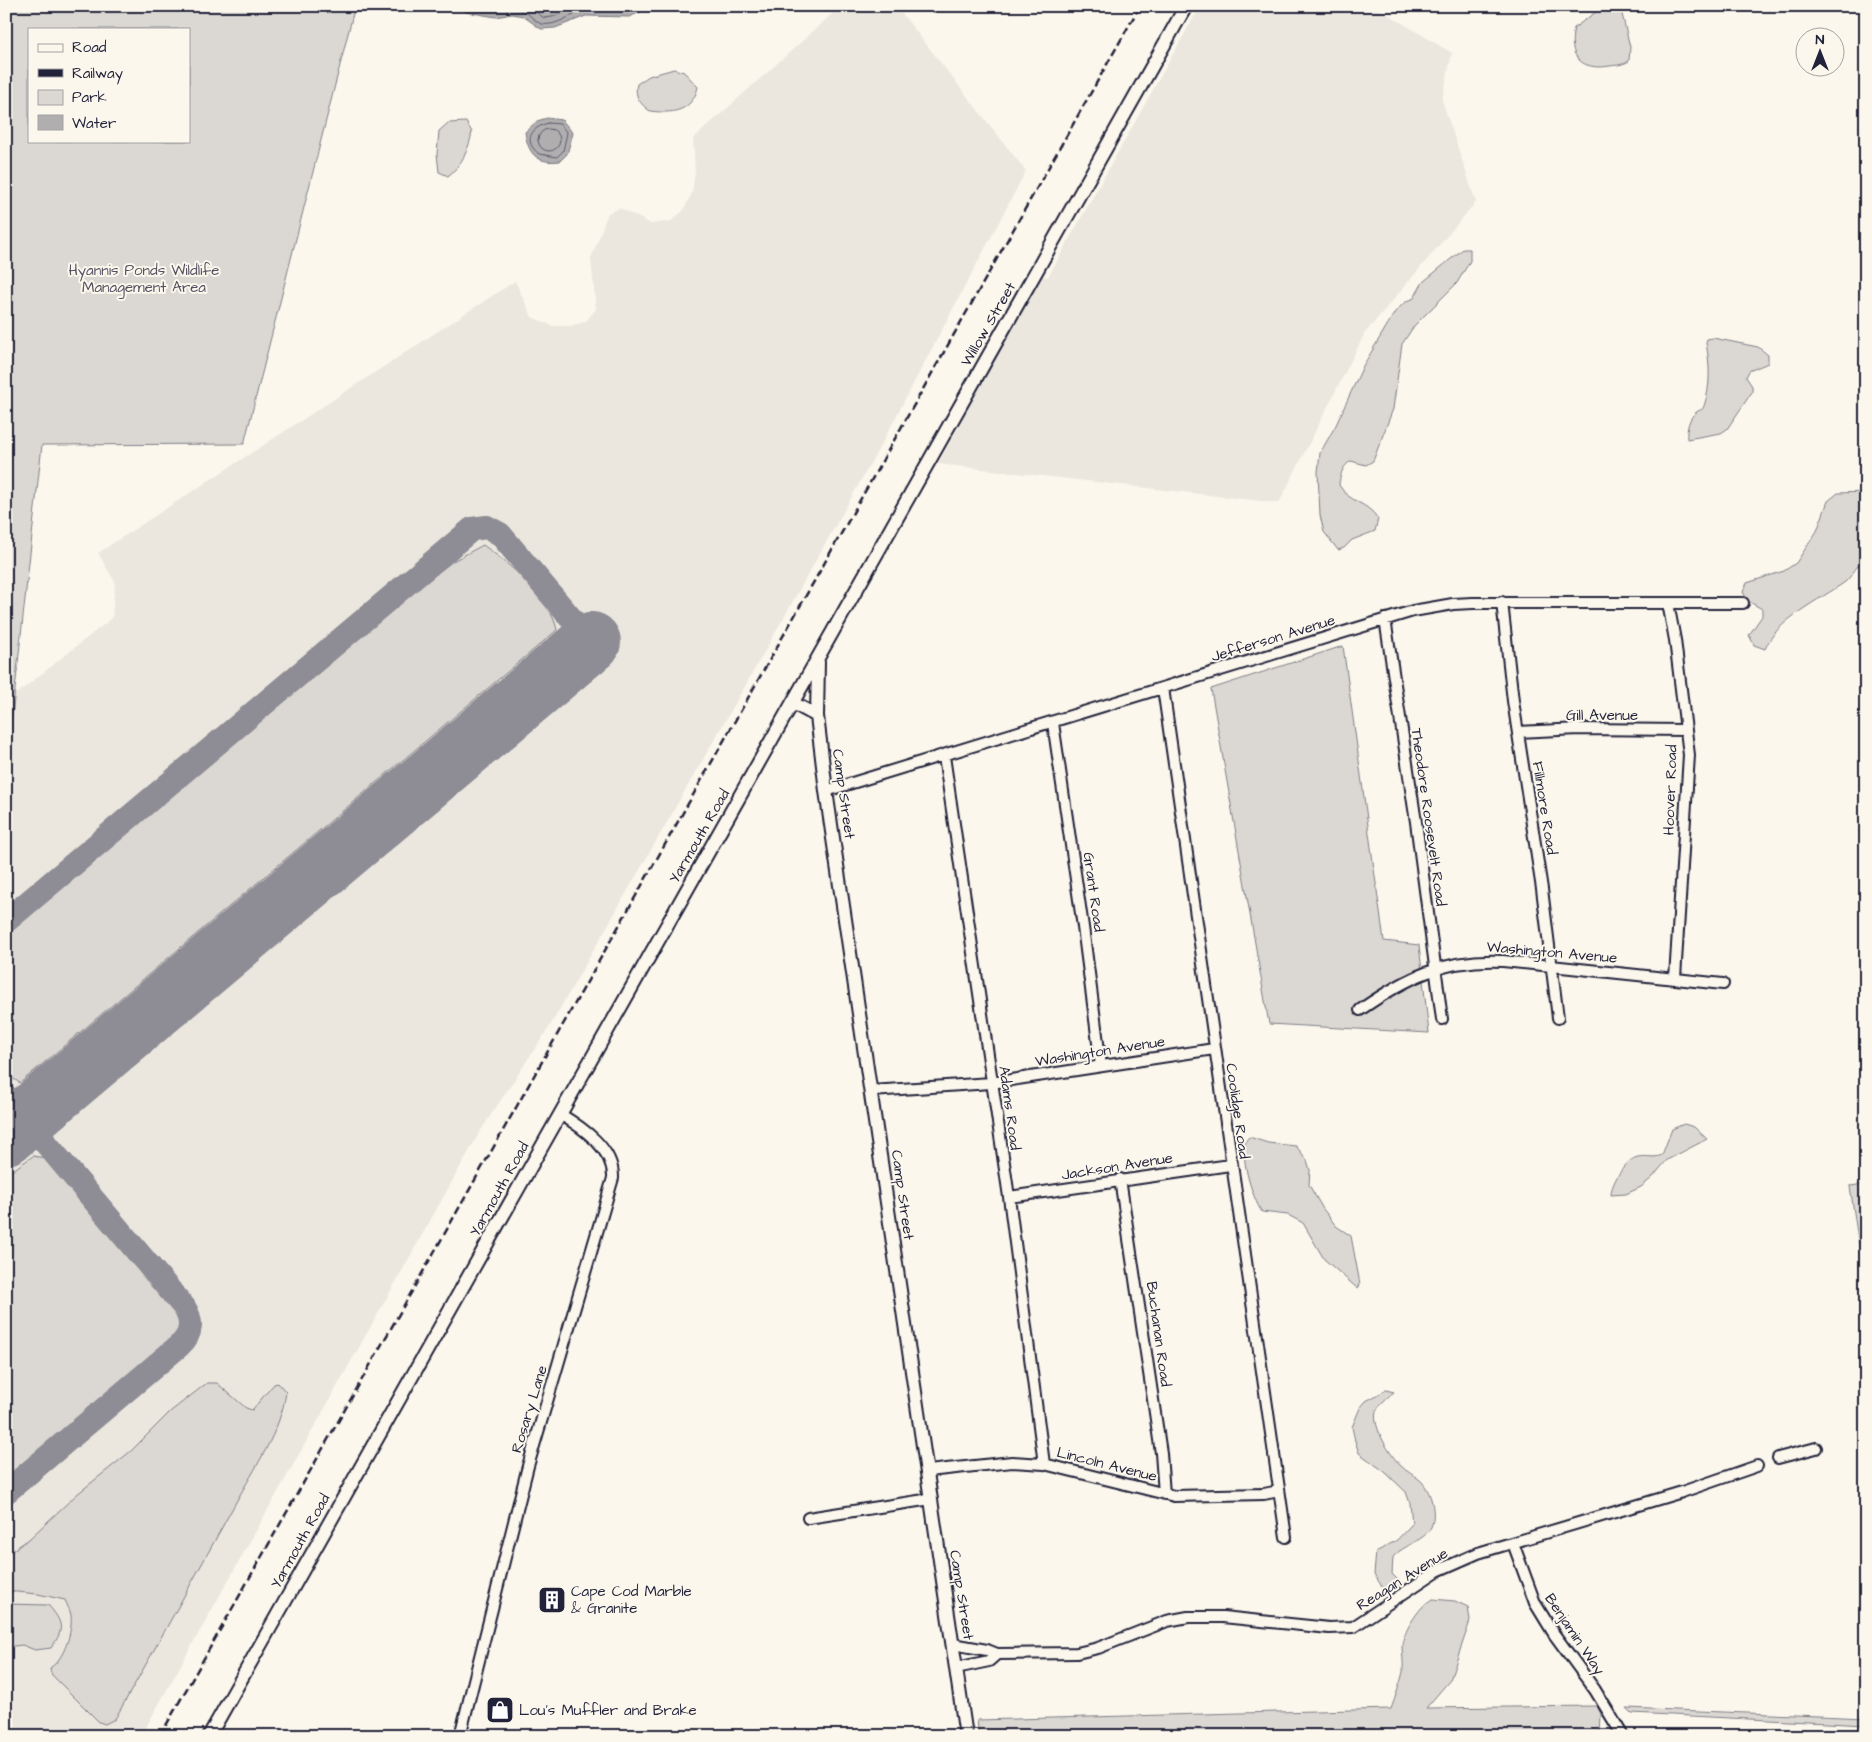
<svg xmlns="http://www.w3.org/2000/svg" width="1872" height="1742" viewBox="0 0 1872 1742" font-family="'Architects Daughter',sans-serif">
  <rect width="100%" height="100%" fill="#fbf7ec"/>
  <filter id="ink" filterUnits="userSpaceOnUse"><feTurbulence type="fractalNoise" baseFrequency=".02" numOctaves="2"/><feDisplacementMap in="SourceGraphic" scale="10" xChannelSelector="R" yChannelSelector="G"/><feConvolveMatrix kernelMatrix="1 2 1 2 8 2 1 2 1" color-interpolation-filters="sRGB"/></filter>
  <g filter="url(#ink)">
    <path fill="#ebe7df" d="M841,6h55l130,165 -144,272 -138,245 -194,338 -69,104 -340,606h-135v-1034l106,-84 3,-36 -17,-29 417,-272 17,36 20,9h19l15,-5 10,-12 -5,-50 17,-46 12,-5 31,16 20,-3 12,-10 9,-18 3,-22 -2,-32z
      M1200,6h174l78,47 -10,47 34,102 -111,131 -86,170 -341,-39 102,-189 8,2z"/>
    <path fill="#dbd8d3" stroke="#7e7d87" fill-rule="evenodd" d="M6,6h349l-111,438 -202,1 -36,326zM29,29h160v112h-160z
      M1604,6h16l10,41 -1,14c-6,4 -12,4 -19,5 -28,5 -43,-9 -36,-38z
      M674,69l10,3 14,15c-6,25 -26,27 -48,24 -10,-7 -16,-15 -13,-27l12,-8z
      M466,122l6,10c-3,17 -10,33 -24,44l-9,-4 -2,-18 2,-23 9,-8z
      M1463,249h7v12l-13,22 -43,43 -12,18 -9,65 -20,52 -7,4 -15,-4c-9,5 -11,15 -12,24 11,19 28,16 39,34l-3,12 -23,9 -8,8 -6,2 -14,-18 -4,-17 -2,-43 2,-19 16,-28 27,-59 32,-54 9,-9 10,-5 9,-16z
      M1713,338l45,9 10,8v8l-19,8 -3,6 6,9v6l-25,37 -6,4 -34,6c-1,-9 2,-23 11,-28 5,-3 3,1 6,-5 7,-20 6,-42 2,-63l1,-4z
      M1866,492v69c-10,2 -13,15 -21,21 -25,18 -68,37 -80,67l-11,-4 -5,-10 13,-19v-7l-14,-8 -5,-9 4,-9 37,-12 12,-8 21,-32 11,-30 10,-8z
      M483,545c25,18 68,53 74,85l-537,453 -14,-9v-139l411,-346 36,-28z
      M1343,646l41,295 35,4 10,88 -160,-9 -58,-335z
      M1684,1124l10,3 13,12 -40,21 -15,18 -11,9 -15,7 -15,1c0,-12 15,-36 27,-38 9,-2 15,2 24,-2l10,-26z
      M1249,1137l19,6 28,3 11,14 3,10 -1,15 14,24 13,17 15,10 9,48 -2,5 -34,-30 -21,-36 -15,-8 -26,-3c-9,-12 -26,-64 -13,-75z
      M33,1156l12,2 14,14 119,140c7,15 1,22 -9,33l-163,137v-307z
      M1866,1184v109l-16,-107z
      M207,1383h10l29,25 6,2 22,-26 4,-1 8,9c-5,39 -32,77 -50,110 -40,73 -80,145 -121,217l-10,5 -6,-2 -47,-47 -2,-5 1,-3c13,-8 22,-36 20,-52 -1,-5 -4,-10 -6,-15l-27,-6 -32,-3v-36l23,-16 47,-44 55,-44 40,-40z
      M1386,1390l8,2c-6,5 -15,12 -18,20 -4,15 15,44 25,54 6,6 13,9 19,14 11,10 17,33 11,47 -6,14 -28,18 -38,30l-1,17 8,8 -1,7 -15,1 -10,-16 2,-22 21,-12 15,-16 -2,-21 -4,-11 -21,-20 -26,-19 -4,-12 -3,-14 8,-19 6,-7z
      M1433,1599l22,2 13,6 2,14 -20,59 -24,28 171,-2 4,8 -1,22h-621l-2,-16 414,-11c4,-11 9,-25 12,-37 1,-8 -1,-18 -1,-27 1,-13 19,-42 31,-46z
      M6,1604l42,1c15,17 17,24 3,43l-16,2 -13,-5 -16,2z
      M1627,1708l239,10v7l-234,-12z"/>
    <path fill="#b1aeb0" stroke="#787681" d="M460,6h195l-26,11 -43,-1 -31,12 -14,1 -18,-13 -11,-2 -16,3 -30,-5z
      M547,118l15,2 11,13 -6,21 -7,7c-23,3 -32,-7 -35,-29l12,-11z"/>
    <g fill="none" stroke-linecap="round" stroke-linejoin="round">
      <path stroke="#5b5a6a" stroke-width="1" d="M467,6c18,10 39,-1 56,5 7,3 12,11 19,13 15,3 29,-11 44,-13 21,-3 34,4 56,-5
        M528,6l16,12 8,-1 29,-11
        M548,123l12,1 7,9 -4,18 -6,6 -18,-3c-16,-13 -9,-26 9,-31z
        M538 140a11 11 0 1 1 22 0a11 11 0 1 1-22 0Z"/>
      <path stroke="#8e8c94" stroke-width="24" d="M6,921l466,-392 15,-2 13,7 91,108
        M6,1096c12,14 25,12 41,5
        M6,1135l20,-2 18,8
        M6,1492l174,-147c12,-11 13,-24 4,-38l-140,-166c-8,-15 -5,-26 3,-40"/>
      <path stroke="#8e8c94" stroke-width="60" d="M6,1135l585,-493"/>
      <defs>
        <path id="minor" d="M1502,602l11,99 29,188 16,129
          M1668,603l7,37 14,115 -14,223
          M1385,619l31,203 26,197
          M1163,688l123,849
          M1053,723l30,204 18,139
          M1518,732l61,-3 107,1
          M944,756l65,441 35,267
          M826,791l587,-180 40,-7 20,-1h270
          M1360,1010c46,-32 85,-52 143,-49l220,23
          M871,1091l120,-8 223,-34
          M1120,1179l41,274 3,41
          M1009,1197l221,-32
          M1778,1458l38,-10
          M928,1471l84,-9 32,2 130,32 90,-2 15,-3
          M808,1518l123,-19
          M1513,1543l22,60 19,31 41,56 28,46
          M953,1644l34,6 10,4 80,-1 21,-5 69,-27 21,-4h35l106,11 24,-1 84,-56 41,-18 204,-61 75,-26
          M956,1668l33,-7 8,-7
          M460,1736l68,-270 85,-288c1,-29 -30,-50 -53,-64"/>
        <path id="major" d="M818,662l-1,54 9,75 140,945
          M793,703l24,13
          M209,1736l977,-1730"/>
      </defs>
      <use href="#minor" stroke="#22223b" stroke-width="14"/>
      <use href="#major" stroke="#22223b" stroke-width="16"/>
      <use href="#minor" stroke="#fbf7ec" stroke-width="10"/>
      <use href="#major" stroke="#fbf7ec" stroke-width="12"/>
      <path stroke="#22223b" stroke-width="2.5" stroke-dasharray="8 4" stroke-linecap="butt" d="M160,1736l980,-1730"/>
    </g>
  </g>
  <defs>
    <symbol id="building-square" viewBox="-11 -11 22 22"><rect x="-9" y="-9" width="18" height="18" rx="4" fill="#22223b" stroke="#fbf7ec"/><path d="M-4-6H4V6H1V3H-1V6H-4ZM-2.5-4.3h1.7v1.8h-1.7ZM.8-4.3h1.7v1.8H.8ZM-2.5-1h1.7V.8h-1.7ZM.8-1h1.7V.8H.8Z" fill="#fff"/></symbol>
    <symbol id="shop-square" viewBox="-11 -11 22 22"><rect x="-9" y="-9" width="18" height="18" rx="4" fill="#22223b" stroke="#fbf7ec"/><path d="M-5-2.5h2.3a2.7 3.5 0 0 1 5.4 0H5L5.5 6h-11ZM-1.5-2.5h3a1.5 2.3 0 0 0-3 0Z" fill="#fff"/></symbol>
  </defs>
  <g fill-rule="evenodd">
    <use href="#building-square" x="536" y="1584" width="32" height="32"/>
    <use href="#shop-square" x="484" y="1694" width="32" height="32"/>
  </g>
  <g text-anchor="middle" stroke-width="4" stroke-linejoin="round" paint-order="stroke">
    <g font-size="15" fill="#505061" stroke="#fbf7ec">
      <text x="144" y="275">Hyannis Ponds Wildlife<tspan x="144" dy="17">Management Area</tspan></text>
    </g>
    <g font-size="15" fill="#22223b" stroke="#fbf7ec">
      <text transform="translate(988 324) rotate(-60)" y="5">Willow Street</text>
      <text transform="translate(1273 638) rotate(-17)" y="5">Jefferson Avenue</text>
      <text x="1602" y="720">Gill Avenue</text>
      <text transform="translate(1670 790) rotate(-88)" y="5">Hoover Road</text>
      <text transform="translate(844 794) rotate(82)" y="5">Camp Street</text>
      <text transform="translate(1545 808) rotate(81)" y="5">Fillmore Road</text>
      <text transform="translate(1429 817) rotate(82)" y="5">Theodore Roosevelt Road</text>
      <text transform="translate(699 836) rotate(-60)" y="5">Yarmouth Road</text>
      <text transform="translate(1094 892) rotate(82)" y="5">Grant Road</text>
      <text transform="translate(1552 952) rotate(5)" y="5">Washington Avenue</text>
      <text transform="translate(1100 1051) rotate(-9)" y="5">Washington Avenue</text>
      <text transform="translate(1010 1108) rotate(82)" y="5">Adams Road</text>
      <text transform="translate(1238 1111) rotate(82)" y="5">Coolidge Road</text>
      <text transform="translate(1117 1166) rotate(-9)" y="5">Jackson Avenue</text>
      <text transform="translate(499 1189) rotate(-61)" y="5">Yarmouth Road</text>
      <text transform="translate(903 1195) rotate(82)" y="5">Camp Street</text>
      <text transform="translate(1159 1334) rotate(82)" y="5">Buchanan Road</text>
      <text transform="translate(529 1409) rotate(-73)" y="5">Rosary Lane</text>
      <text transform="translate(1107 1464) rotate(14)" y="5">Lincoln Avenue</text>
      <text transform="translate(300 1541) rotate(-61)" y="5">Yarmouth Road</text>
      <text transform="translate(1402 1579) rotate(-32)" y="5">Reagan Avenue</text>
      <text transform="translate(962 1595) rotate(81)" y="5">Camp Street</text>
      <text transform="translate(1575 1634) rotate(56)" y="5">Benjamin Way</text>
    </g>
    <g font-size="15" fill="#22223b" stroke="#fbf7ec" text-anchor="start">
      <text x="571" y="1596">Cape Cod Marble<tspan x="571" dy="17">&amp; Granite</tspan></text>
      <text x="519" y="1715">Lou's Muffler and Brake</text>
    </g>
  </g>
  <rect width="1872" height="1742" fill="none" stroke="#fbf7ec" stroke-width="25"/>
  <rect x="12" y="12" width="1847" height="1717" fill="none" stroke="#22223b" stroke-width="2" filter="url(#ink)"/>
  <rect x="28" y="28" width="162" height="115" fill="#fbf7ec" stroke="#a4a2a5"/>
  <rect x="38" y="44" width="25" height="8" fill="#fbf7ec" stroke="#a4a2a5"/>
  <text x="72" y="52" font-size="15" fill="#22223b">Road</text>
  <rect x="38" y="69" width="25" height="8" fill="#22223b" stroke="#a4a2a5"/>
  <text x="72" y="78" font-size="15" fill="#22223b">Railway</text>
  <rect x="38" y="90" width="25" height="15" fill="#dbd8d3" stroke="#a4a2a5"/>
  <text x="72" y="102" font-size="15" fill="#22223b">Park</text>
  <rect x="38" y="115" width="25" height="15" fill="#b1aeb0" stroke="#a4a2a5"/>
  <text x="72" y="128" font-size="15" fill="#22223b">Water</text>
  <g transform="translate(1820 52)"><circle r="24" fill="#fbf7ec" stroke="#a4a2a5"/>
  <path d="M0-4L9 19L0 12L-9 19Z" fill="#22223b"/>
  <text y="-8" font-size="14" font-weight="bold" text-anchor="middle" fill="#22223b">N</text>
  </g>
</svg>
